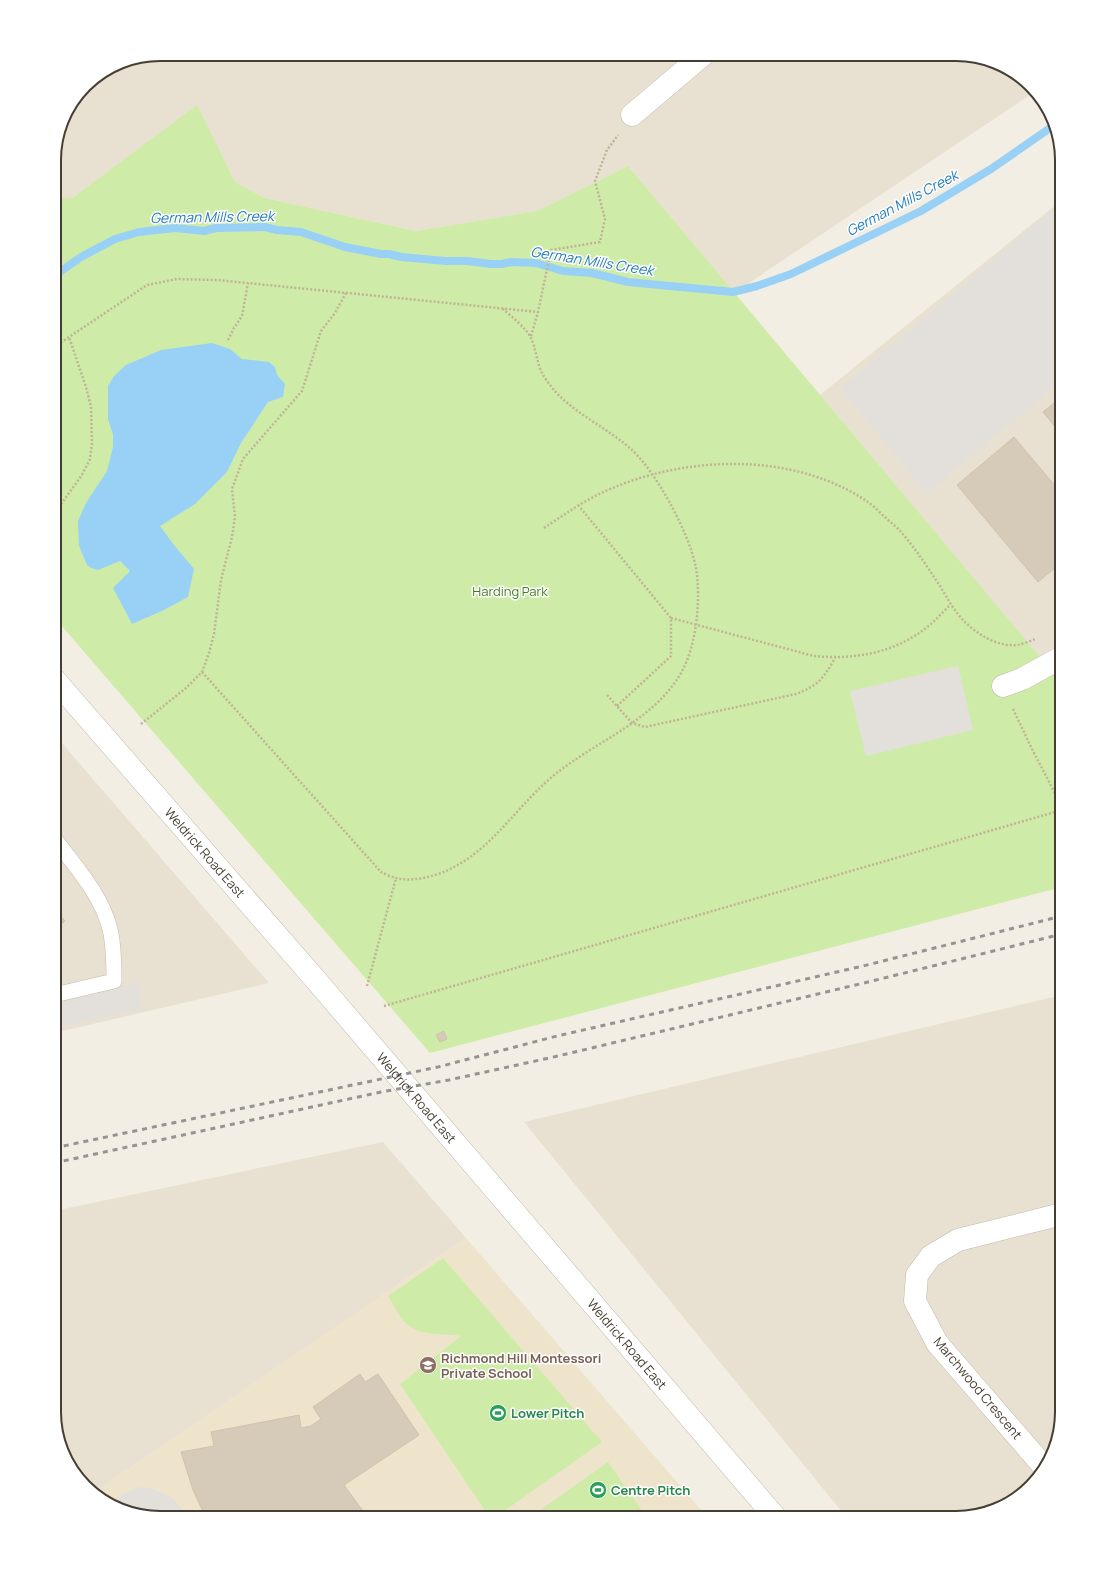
<svg xmlns="http://www.w3.org/2000/svg" width="1116" height="1572" viewBox="0 0 1116 1572" font-family="Manrope,sans-serif">
  <rect width="100%" height="100%" fill="#f3eee3"/>
  <path fill="#e8e0d1" d="M160,54h802l47,14 24,25 -299,200 -106,-127 -91,45 -121,20 -151,-33 -30,-16 -38,-76 -125,92h-18v-44l8,-35 23,-34 35,-23z
    M1062,200v483l-242,-288z
    M54,734l215,249 -215,50z
    M1062,995v417l-14,53 -39,39 -53,14h-109l-323,-396z
    M383,1142l83,96 -371,254 -27,-27 -14,-53v-201z"/>
  <path fill="#eee4cc" d="M466,1238l242,280h-554l-47,-14 -12,-12z"/>
  <path fill="#ceeca8" d="M197,105l38,77 30,16 151,33 121,-20 91,-45 434,517v204l-632,166 -376,-436v-419h18z
    M443,1258l159,184 -108,76h-4l-90,-134 61,-48c-16,-3 -41,1 -54,-12 -8,-7 -13,-19 -19,-28z
    M608,1462l39,56h-118z"/>
  <path fill="#e3e0dc" d="M1062,202v178l-135,113 -87,-104z
    M958,666l15,64 -107,26 -16,-65z
    M137,983l6,26 -89,19v-26z
    M139,1487l14,2 18,8 19,21h-36l-46,-14 18,-12z"/>
  <path fill="#99d1f6" d="M212,343l18,6 12,10 27,3 6,5 2,8 8,9 -2,13 -15,5 -27,41 -14,29 -32,32 -35,22 14,19 20,24 -6,28 -26,14 -30,13 -19,-36 17,-17 -10,-10 -22,9 -7,-2 -4,-3 -8,-19 -1,-25 8,-18 21,-32 6,-24v-12l-5,-16v-33l6,-10 12,-11 35,-15z"/>
  <g fill="none" stroke-linecap="round" stroke-linejoin="round">
    <path stroke="#99d1f6" stroke-width="8" d="M54,276l27,-19 34,-18 24,-7 36,-4 29,3 12,-3 49,-1 12,3 24,2 44,15 36,7h8l12,3 45,4h21l24,3h11l9,-2 25,1 27,8 29,2 36,9 105,10 24,-6 34,-12 130,-63 70,-42 62,-43"/>
  </g>
  <path fill="#d6cab8" stroke="#d1c2aa" d="M1062,396v39l-19,-23z
    M1014,437l48,57v68l-24,20 -81,-97z
    M54,909l11,12 -11,10z
    M444,1031l3,8 -7,3 -4,-7z
    M360,1374l5,8 13,-8 41,61 -75,50 24,33h-162l-13,-28 -12,-38 33,-6 -3,-14 88,-17 2,13 10,-2 10,-7 -8,-12z"/>
  <g fill="none" stroke-linecap="round" stroke-linejoin="round">
    <defs>
      <path id="service" d="M54,995l60,-14c0,-17 0,-35 -4,-52 -9,-35 -35,-63 -56,-91"/>
      <path id="minor" d="M632,115l72,-61
        M1003,686l19,-7 40,-22
        M1045,1468l-108,-125 -22,-42 2,-26 14,-19 27,-16 104,-26"/>
      <g id="tertiary">
        <path id="s1" d="M54,679l261,300 461,539"/>
      </g>
    </defs>
    <use href="#service" stroke="#c2b9a8" stroke-width="16"/>
    <use href="#minor" stroke="#c2b9a8" stroke-width="23"/>
    <use href="#tertiary" stroke="#c2b9a8" stroke-width="23"/>
    <path stroke="#c2b295" stroke-width="2.5" stroke-dasharray="2 2" stroke-linecap="butt" d="M531,336l7,-24
      M228,340l6,-12 8,-12 6,-33
      M54,347l93,-62 30,-6 40,1 321,32 13,-62 49,-8 5,-23 -10,-38 12,-31 11,-15
      M578,505l93,113v38l-54,50
      M54,514l28,-39 8,-16 2,-16 -1,-36 -5,-20 -17,-50
      M544,528c23,-15 45,-31 71,-41 78,-32 181,-34 253,15 6,4 12,11 18,16 5,5 11,9 15,14 15,17 27,36 39,54 8,13 15,27 26,37 14,13 32,24 52,22 5,-1 12,-4 17,-6
      M671,618l143,38c40,4 80,-3 112,-28 9,-7 17,-16 25,-24
      M202,672l179,200c4,2 10,5 15,6 16,4 37,-1 52,-8 46,-21 71,-68 110,-98 41,-32 96,-52 123,-99 16,-28 20,-74 15,-105 -6,-33 -39,-95 -64,-118 -24,-22 -56,-35 -78,-60 -4,-5 -9,-11 -12,-17 -5,-10 -6,-24 -11,-35 -4,-9 -20,-22 -28,-29
      M607,695l25,28 13,4 151,-33c23,-9 27,-15 39,-36
      M1013,709l18,38 31,60
      M141,724l45,-36 16,-16 7,-19 5,-19 7,-54 11,-43 3,-20 -3,-28 11,-30 59,-68 19,-60 14,-18 11,-20
      M367,986l29,-108
      M384,1006l678,-196"/>
    <use href="#service" stroke="#fff" stroke-width="15"/>
    <use href="#minor" stroke="#fff" stroke-width="22"/>
    <use href="#tertiary" stroke="#fff" stroke-width="22"/>
    <path stroke="#949494" stroke-width="3" stroke-dasharray="5 5" stroke-linecap="butt" d="M54,1148l384,-81 119,-31 306,-70 199,-50
      M54,1163l327,-71 68,-12 109,-24 310,-74 194,-48"/>
  </g>
  <defs>
    <symbol id="school-disc" viewBox="-11 -11 22 22"><circle r="9.5" fill="#8d6e63" stroke="#fff"/><path d="M0-5L7-2L0 1L-7-2ZM-4 1L0 2.5L4 1V4Q0 6-4 4Z" fill="#fff"/></symbol>
    <symbol id="stadium-disc" viewBox="-11 -11 22 22"><circle r="9.5" fill="#2e9e5b" stroke="#fff"/><path d="M0-5a6.5 5 0 1 0 0 10a6.5 5 0 1 0 0-10ZM-3.5-1.8h7v3.6h-7Z" fill="#fff"/></symbol>
  </defs>
  <g fill-rule="evenodd">
    <use href="#school-disc" x="418" y="1355" width="20" height="20"/>
    <use href="#stadium-disc" x="488" y="1403" width="20" height="20"/>
    <use href="#stadium-disc" x="588" y="1480" width="20" height="20"/>
  </g>
  <g text-anchor="middle" stroke-width="3" stroke-linejoin="round" paint-order="stroke">
    <g font-size="13" fill="#457c22" stroke="#fff">
      <text x="510" y="596">Harding Park</text>
    </g>
    <g font-size="13" fill="#463e33" stroke="#fff">
      <text dy="5" stroke="none"><textPath href="#s1" startOffset="230">Weldrick Road East</textPath></text>
      <text dy="5" stroke="none"><textPath href="#s1" startOffset="554">Weldrick Road East</textPath></text>
      <text dy="5" stroke="none"><textPath href="#s1" startOffset="878">Weldrick Road East</textPath></text>
      <text transform="translate(978 1388) rotate(50)" y="5">Marchwood Crescent</text>
    </g>
    <g font-size="13" font-weight="bold" fill="#785e54" stroke="#fff" text-anchor="start">
      <text x="441" y="1363">Richmond Hill Montessori<tspan x="441" dy="15">Private School</tspan></text>
    </g>
    <g font-size="13" font-weight="bold" fill="#27864d" stroke="#fff" text-anchor="start">
      <text x="511" y="1418">Lower Pitch</text>
      <text x="611" y="1495">Centre Pitch</text>
    </g>
    <g font-size="14" font-style="italic" fill="#237cba" stroke="#fff">
      <text transform="translate(902 203) rotate(-28)" y="5">German Mills Creek</text>
      <text transform="translate(212 217) rotate(-1)" y="5">German Mills Creek</text>
      <text transform="translate(592 261) rotate(9)" y="5">German Mills Creek</text>
    </g>
  </g>
  <path d="M0 0H1116V1572H0ZM160 61H956A99 99 0 0 1 1055 160V1412A99 99 0 0 1 956 1511H160A99 99 0 0 1 61 1412V160A99 99 0 0 1 160 61Z" fill="#fff" fill-rule="evenodd"/>
  <path fill="none" stroke="#463e33" stroke-width="2" d="M160 61H956A99 99 0 0 1 1055 160V1412A99 99 0 0 1 956 1511H160A99 99 0 0 1 61 1412V160A99 99 0 0 1 160 61Z"/>
</svg>
